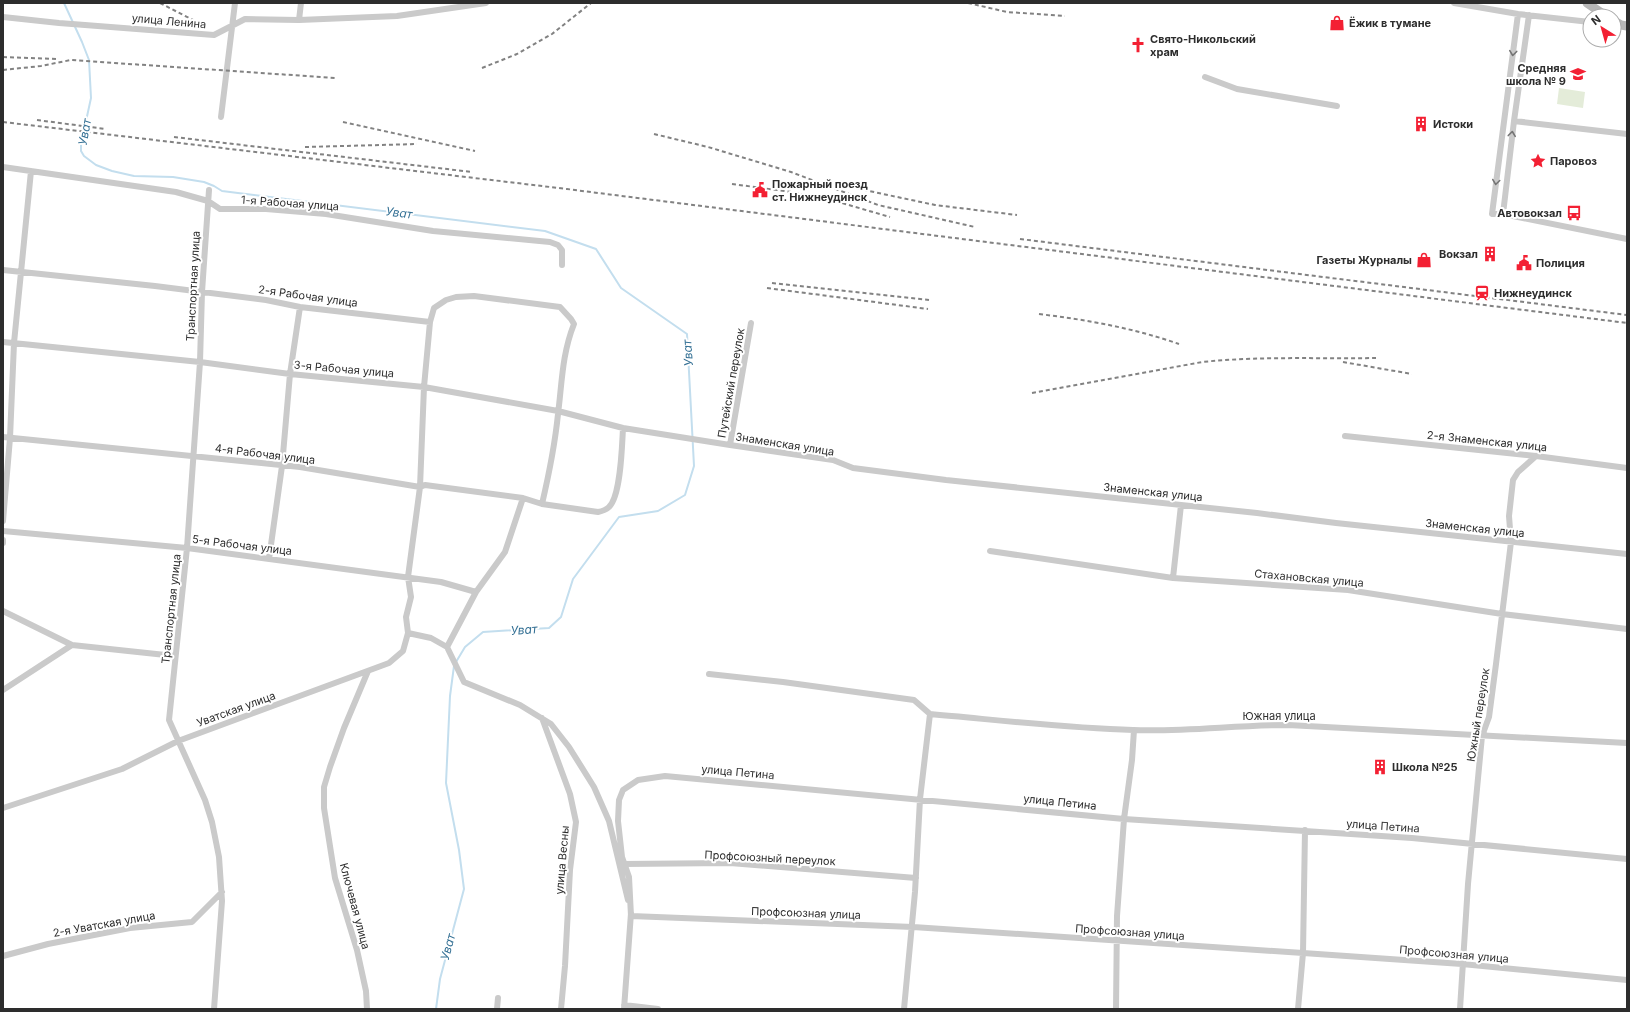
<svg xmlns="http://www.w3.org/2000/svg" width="1630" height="1012" viewBox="0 0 1630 1012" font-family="Inter,sans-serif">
  <rect width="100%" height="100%" fill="#fff"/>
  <path fill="#e4ecd9" d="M1559,88l26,4 -2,16 -26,-4z"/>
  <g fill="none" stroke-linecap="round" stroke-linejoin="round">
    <path stroke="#c3deee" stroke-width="2" d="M64,3l18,39 7,18 2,38 -10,46v7l3,5 12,9 16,6 22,5 39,1 31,5 10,4 8,5 323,40 51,18 25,39 66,46 7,132 -9,29 -27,16 -39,6 -46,62 -12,38 -12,11 -66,4 -18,15 -9,15
      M436,1009l4,-30 24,-90 -5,-39 -13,-67 4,-87 4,-30"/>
    <path stroke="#cacaca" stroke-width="6" d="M1454,3l64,11 72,8
      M1518,14l-26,200h11l124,25
      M3,17l56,6 155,12 31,-16 54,1 98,-4 89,-13
      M299,20l2,-17
      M1205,77l32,12 100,17
      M221,117l14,-114
      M1514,121l113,13
      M3,167l173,25 32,9 12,8h46l60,5 107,17 117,11 8,3 4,5v15
      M209,190l-7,102 -2,70 -13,186 -18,172 36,80 7,22 7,35 3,44 -8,108
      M1503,214l11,-93 15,-106
      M3,270l152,16 111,14 34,7 130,15 4,-14 12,-8 10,-3 18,-1 86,11 11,12 3,5c-12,30 -12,59 -16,90 -3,30 -9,60 -16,90
      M3,342l197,20 90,12 134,13 134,24 65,17 107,17 103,15 20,8 93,12 311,33 79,10 291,31
      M1345,436l191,20 91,12
      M3,437l297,30 120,20 5,-2 98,13 19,6 56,8c5,-1 8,-2 11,-5 12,-11 13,-62 14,-79
      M730,445l21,-122
      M3,521l7,-83 4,-95 17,-172
      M3,531l184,17 254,34 35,10
      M3,540v3
      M990,551l183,27 175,12 154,24 125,15
      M269,559l13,-93 8,-92 10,-67
      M1173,578l8,-73
      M3,611l69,34 103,11
      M408,633l23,5 16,9 17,35 56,23 31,19 18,23 25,40 15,34 19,79
      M447,647l29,-55 29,-40 18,-54
      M709,674l74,8 131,18 16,14
      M3,690l69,-45
      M930,714c68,6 135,14 203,16 52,2 103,-5 155,-5l339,18
      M542,718l28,76 6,28 -6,48 -5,96 -4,43
      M3,808l119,-39 56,-28 211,-78 14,-12 5,-18 -2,-16 5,-20 -3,-20 12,-90 4,-100 6,-65
      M624,864l106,-1 186,15
      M631,916l-2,-39 -7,-20 -4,-36 1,-21 4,-10 15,-10 27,-4 459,43 288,19 215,21
      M631,916l282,11 390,26 159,11 165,16
      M3,956l45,-12 82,-16 62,-6 30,-30
      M624,1005l34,4
      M367,1009l-1,-18 -9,-41 -22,-72 -11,-70v-21l6,-20 14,-39 24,-57
      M497,1009l1,-11
      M624,1009l7,-96
      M904,1009l11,-117 5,-93 10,-85
      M1116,1009l1,-93 7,-97 8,-59 2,-30
      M1298,1009l5,-56 2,-123
      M1460,1009l8,-125 14,-148 7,-19 7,-53 15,-122 -2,-26 4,-36 5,-8 18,-16"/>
    <path stroke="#b7b7b7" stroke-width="9" d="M1587,3l19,13
      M1614,21l7,4 6,1"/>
    <path stroke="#828282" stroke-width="2" stroke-dasharray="4 3" stroke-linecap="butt" d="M160,3l33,17
      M968,3l39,9 58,4
      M3,57l54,2
      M482,68l35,-14 35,-20 39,-31
      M3,70l38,-4 30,-6 264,18
      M37,120l69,9
      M3,122l564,67 1060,134
      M343,122l132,29
      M654,134l54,13 83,25 87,33 97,22
      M174,137l298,35
      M305,147l112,-3
      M732,184l60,8 43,9 55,16
      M836,184l99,21 82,10
      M1020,239l607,76
      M772,283l157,17
      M767,288l161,21
      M1039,314c49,6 94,14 140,30
      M1343,362l69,12
      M1032,393l170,-31c58,-6 116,-3 174,-4"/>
  </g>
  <defs><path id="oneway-chevron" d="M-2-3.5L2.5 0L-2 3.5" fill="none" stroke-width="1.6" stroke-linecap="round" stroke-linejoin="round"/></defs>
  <g stroke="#747474">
    <use href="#oneway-chevron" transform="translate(1513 53) rotate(97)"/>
    <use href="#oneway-chevron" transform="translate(1512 134) rotate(-83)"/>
    <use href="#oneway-chevron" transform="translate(1496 182) rotate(98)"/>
  </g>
  <defs>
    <symbol id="shop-bare" viewBox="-9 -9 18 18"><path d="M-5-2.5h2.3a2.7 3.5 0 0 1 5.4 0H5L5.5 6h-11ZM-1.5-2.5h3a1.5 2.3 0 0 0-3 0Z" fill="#f32033" stroke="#fff" stroke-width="2.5" paint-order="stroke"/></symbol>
    <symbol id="church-bare" viewBox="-9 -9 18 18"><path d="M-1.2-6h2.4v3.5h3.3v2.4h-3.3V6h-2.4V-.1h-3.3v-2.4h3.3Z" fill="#f32033" stroke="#fff" stroke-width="2.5" paint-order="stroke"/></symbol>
    <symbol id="school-bare" viewBox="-9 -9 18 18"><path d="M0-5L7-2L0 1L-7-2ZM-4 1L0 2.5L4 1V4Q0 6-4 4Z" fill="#f32033" stroke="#fff" stroke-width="2.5" paint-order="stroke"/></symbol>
    <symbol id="building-bare" viewBox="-9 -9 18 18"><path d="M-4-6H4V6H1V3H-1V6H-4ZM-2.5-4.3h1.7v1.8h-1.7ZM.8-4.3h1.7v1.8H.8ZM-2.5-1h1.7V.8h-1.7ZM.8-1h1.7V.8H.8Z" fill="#f32033" stroke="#fff" stroke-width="2.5" paint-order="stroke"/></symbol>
    <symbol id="sight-bare" viewBox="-9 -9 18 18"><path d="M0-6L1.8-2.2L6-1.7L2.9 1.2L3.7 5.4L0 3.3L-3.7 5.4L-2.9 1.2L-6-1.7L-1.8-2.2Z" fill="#f32033" stroke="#fff" stroke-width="2.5" paint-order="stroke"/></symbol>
    <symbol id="civic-bare" viewBox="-9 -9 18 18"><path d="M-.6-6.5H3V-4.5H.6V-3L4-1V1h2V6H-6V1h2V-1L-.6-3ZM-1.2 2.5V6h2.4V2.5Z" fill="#f32033" stroke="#fff" stroke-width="2.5" paint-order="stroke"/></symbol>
    <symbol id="bus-bare" viewBox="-9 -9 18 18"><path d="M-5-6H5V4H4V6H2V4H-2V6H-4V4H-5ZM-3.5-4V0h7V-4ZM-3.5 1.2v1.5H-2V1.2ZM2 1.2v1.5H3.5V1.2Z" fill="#f32033" stroke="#fff" stroke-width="2.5" paint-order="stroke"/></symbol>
    <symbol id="station-bare" viewBox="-9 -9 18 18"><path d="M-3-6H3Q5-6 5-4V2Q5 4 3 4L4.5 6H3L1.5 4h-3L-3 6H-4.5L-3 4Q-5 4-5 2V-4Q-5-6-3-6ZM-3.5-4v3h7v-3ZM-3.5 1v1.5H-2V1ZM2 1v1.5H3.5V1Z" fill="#f32033" stroke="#fff" stroke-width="2.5" paint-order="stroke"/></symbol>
  </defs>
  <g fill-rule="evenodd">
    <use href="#shop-bare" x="1326" y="12" width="22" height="22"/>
    <use href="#church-bare" x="1127" y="34" width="22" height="22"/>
    <use href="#school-bare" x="1567" y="63" width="22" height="22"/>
    <use href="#building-bare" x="1410" y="113" width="22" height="22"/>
    <use href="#sight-bare" x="1527" y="150" width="22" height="22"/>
    <use href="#civic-bare" x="749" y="179" width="22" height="22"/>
    <use href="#bus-bare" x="1563" y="202" width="22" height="22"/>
    <use href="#building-bare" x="1479" y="243" width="22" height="22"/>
    <use href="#shop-bare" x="1413" y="249" width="22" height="22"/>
    <use href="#civic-bare" x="1513" y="252" width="22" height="22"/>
    <use href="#station-bare" x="1471" y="282" width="22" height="22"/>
    <use href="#building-bare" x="1369" y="756" width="22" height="22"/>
  </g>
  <g text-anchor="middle" stroke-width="4" stroke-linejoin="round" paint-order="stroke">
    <g font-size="11" fill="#2d2d2d" stroke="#fff">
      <text transform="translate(169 21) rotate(5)" y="4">улица Ленина</text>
      <text transform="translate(290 203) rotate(4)" y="4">1-я Рабочая улица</text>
      <text transform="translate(193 286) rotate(-87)" y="4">Транспортная улица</text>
      <text transform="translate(308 296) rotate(8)" y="4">2-я Рабочая улица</text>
      <text transform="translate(344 369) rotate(5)" y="4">3-я Рабочая улица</text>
      <text transform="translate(731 383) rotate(-80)" y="4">Путейский переулок</text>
      <text transform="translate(1487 441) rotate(6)" y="4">2-я Знаменская улица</text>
      <text transform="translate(785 444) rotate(9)" y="4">Знаменская улица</text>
      <text transform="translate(265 454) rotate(7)" y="4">4-я Рабочая улица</text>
      <text transform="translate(1153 492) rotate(6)" y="4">Знаменская улица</text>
      <text transform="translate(1475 528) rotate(6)" y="4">Знаменская улица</text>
      <text transform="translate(242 545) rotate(7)" y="4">5-я Рабочая улица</text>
      <text transform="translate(1309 578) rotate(5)" y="4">Стахановская улица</text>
      <text transform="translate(171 609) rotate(-84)" y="4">Транспортная улица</text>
      <text transform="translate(236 709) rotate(-20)" y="4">Уватская улица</text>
      <text transform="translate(1478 715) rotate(-81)" y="4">Южный переулок</text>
      <text x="1279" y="720">Южная улица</text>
      <text transform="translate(738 772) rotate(5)" y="4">улица Петина</text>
      <text transform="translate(1060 802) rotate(6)" y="4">улица Петина</text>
      <text transform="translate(1383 826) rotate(4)" y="4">улица Петина</text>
      <text transform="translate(770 858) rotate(3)" y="4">Профсоюзный переулок</text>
      <text transform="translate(562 860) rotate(-85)" y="4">улица Весны</text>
      <text transform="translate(355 906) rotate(75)" y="4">Ключевая улица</text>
      <text transform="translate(806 913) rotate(2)" y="4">Профсоюзная улица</text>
      <text transform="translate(104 924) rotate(-10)" y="4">2-я Уватская улица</text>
      <text transform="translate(1130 932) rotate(4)" y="4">Профсоюзная улица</text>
      <text transform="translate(1454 954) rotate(5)" y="4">Профсоюзная улица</text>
    </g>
    <g font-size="11" font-weight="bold" fill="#2d2d2d" stroke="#fff" text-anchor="start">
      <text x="1349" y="27">Ёжик в тумане</text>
      <text x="1150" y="43">Свято-Никольский<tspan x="1150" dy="13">храм</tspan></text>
      <text x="1566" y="72" text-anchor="end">Средняя<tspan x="1566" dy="13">школа № 9</tspan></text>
      <text x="1433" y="128">Истоки</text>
      <text x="1550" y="165">Паровоз</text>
      <text x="772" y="188">Пожарный поезд<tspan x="772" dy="13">ст. Нижнеудинск</tspan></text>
      <text x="1562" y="217" text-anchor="end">Автовокзал</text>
      <text x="1478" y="258" text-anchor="end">Вокзал</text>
      <text x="1412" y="264" text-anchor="end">Газеты Журналы</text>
      <text x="1536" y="267">Полиция</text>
      <text x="1494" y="297">Нижнеудинск</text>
      <text x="1392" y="771">Школа №25</text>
    </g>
    <g font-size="12" font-style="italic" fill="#357195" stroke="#fff">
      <text transform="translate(85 132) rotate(-80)" y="4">Уват</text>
      <text transform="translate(399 213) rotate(7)" y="4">Уват</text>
      <text transform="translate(688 353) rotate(-94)" y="4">Уват</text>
      <text transform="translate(524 630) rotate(-4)" y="4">Уват</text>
      <text transform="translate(448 947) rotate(-75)" y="4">Уват</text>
    </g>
  </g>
  <rect width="1630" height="1012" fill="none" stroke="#2d2d2d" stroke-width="8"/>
  <g transform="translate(1602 28) rotate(323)"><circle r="19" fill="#ffffff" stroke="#ababab"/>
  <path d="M0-3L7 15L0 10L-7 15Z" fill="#f32033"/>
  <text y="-6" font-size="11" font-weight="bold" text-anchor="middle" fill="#2d2d2d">N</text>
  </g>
</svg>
